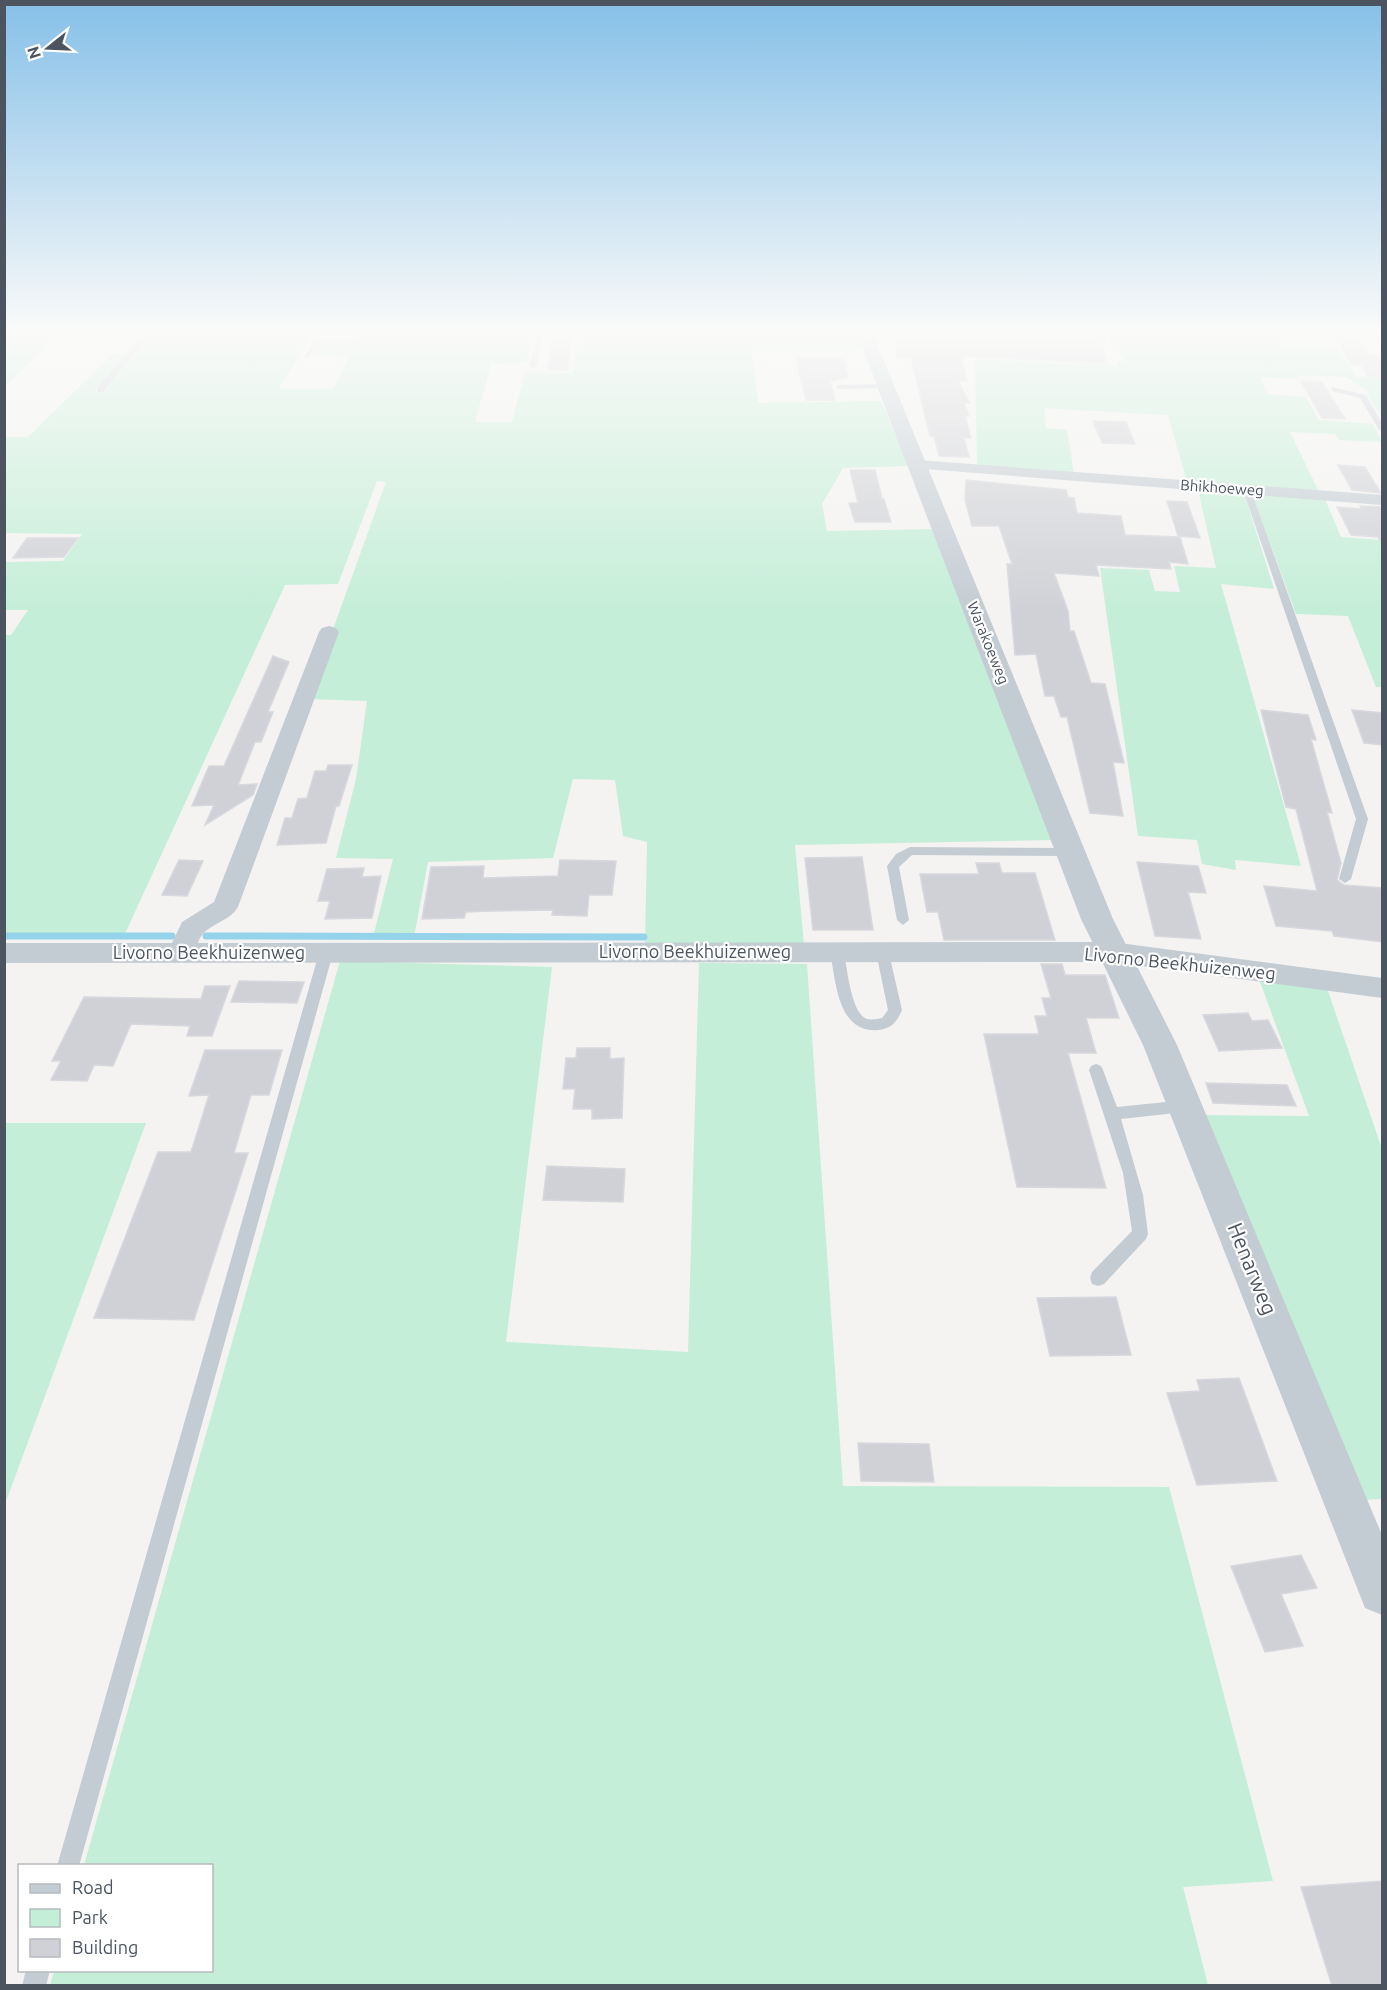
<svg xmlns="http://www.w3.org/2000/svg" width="1387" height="1990" viewBox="0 0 1387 1990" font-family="Ubuntu,sans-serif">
  <rect width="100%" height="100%" fill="#f4f3f2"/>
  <path fill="#c4eed7" d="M5,334h52l-52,53z
    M154,334h159l-35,55h55l16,-32 -37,-1 8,-16 32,1 4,-7h178l-8,29 -35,1 -16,58h37l13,-50 47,1 8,-39h280l6,16 -114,1 6,52 123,-2 28,65 -66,2 -21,36 5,27 109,-2 120,311 -261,5 9,100 -159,1 2,-104 -24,-6 -8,-56 -42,-1 -20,79 -125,4 -14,75h-41l20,-78 -57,-1 20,-79 11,-78 -59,-2 78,-217 -9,-1 -39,103 -53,1 -161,351h-119l-1,-301h7l17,-25h-23v-48l58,-1 19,-27 -77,-1v-96h23l85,-83 14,-1 -33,39h9z
    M1111,334l169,1 5,11 54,3 16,28 27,2v39l-14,-23 1,-3 -23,-15 -48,-2 2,4 -39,-2v2l7,15 38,3 13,23 54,4 9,18 -43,-2 -4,-6 -45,-2 30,62 -133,-12 -19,-67 -124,-7 2,20 21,2 7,43 -97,-7 -2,-107 142,7v-5h8l-15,-19z
    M1198,490l46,3 30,96 -53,-5 80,282 -66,-6 1,10 -34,-6 -5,-24 -59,-4 -38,-268 49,2 6,21 25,1 -6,-26 42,2z
    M1252,493l73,6 16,38 41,3v147h-6l-28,-71 -52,-2z
    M340,961l212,6 -46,375 182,10 11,-389 108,1 36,522 326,1 104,394 -90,6 25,98 -1158,1 4,-15 158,-1v-104l-128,-1z
    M1259,979l68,9 55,161v350l-22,1 -156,-385 105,1z
    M5,1123h141l-141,381 -1,-381z"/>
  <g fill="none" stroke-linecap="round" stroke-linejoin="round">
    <path stroke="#94d3e9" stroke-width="7" d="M4,936h168
      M206,936l438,1"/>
  </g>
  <path fill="#d0d1d6" stroke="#d7d8dd" stroke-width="1.5" d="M553,334h19l-4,36h-20z
    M944,334h136l20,2 -1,6 3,1 5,21 -146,-8 6,25h-9l12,22h-6l5,13h-4l6,22h-7l5,19 -30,-1 -5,-20h-4l-19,-78 -15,-1v-18l48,2z
    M1335,334h21l12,20 15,1v23l-15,-1 -6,-11 -11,-1z
    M796,358l48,1 4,19 -18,3 5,19h-29z
    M1301,381l21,1 23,37 -23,-1z
    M1093,421l33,1 9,22 -33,-1z
    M1338,465l27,2 16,26 -29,-3z
    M850,470h25l7,29h2l7,23h-36l-6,-19h9z
    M966,480l100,10 2,7 6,1 3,15 44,3 4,19 55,2 8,27 -19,-2 2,7 -75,-4 3,11 -45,-3 14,38 2,20h4l17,52 14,1 19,79 -11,-1 10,54 -33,-3 -23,-96h-6l-7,-21h-9l-9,-42 -21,1 -8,-91h5l-13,-38h-27l-7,-26z
    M1167,501l20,1 13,36 -22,-2z
    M1360,506l23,1v39l-5,-9 -27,-2 -14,-28 25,2z
    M27,538h51l-14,19 -51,1z
    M273,656l16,6 -21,50h5l-12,30h-6l-17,43 19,-1 -4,11 -48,30 9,-20 -22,1 17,-40h15z
    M1261,710l47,5 8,25 -5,-1 21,74 -5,-1 14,51 -4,17 7,5 39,3v54l-49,-6 -2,-5 -56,-5 -12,-40 53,5 -21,-82 -10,-2z
    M1352,710l31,3v32l-19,-2z
    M328,765h24l-13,41h-3l-10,37 -49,2 8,-27h7l6,-19 9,-1 8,-27h11z
    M862,857l11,73h-60l-8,-72z
    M179,860l24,1 -16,35 -25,-1z
    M560,860l56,1 -4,34h-23l-2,21 -35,-1 1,-5 -62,1 -25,1 -2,6 -42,1 9,-52 53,-1 -1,12 75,-2z
    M1137,862l61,4 8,27 -18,-1 13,47 -46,-3z
    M976,863h23l3,10h33l20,67h-111l-6,-28h-11l-7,-38h59z
    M364,868l-2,9 19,-1 -9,42 -47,1 5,-18h-12l9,-32z
    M1041,964h21l3,11h40l14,43h-33l10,35h-28l38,135 -89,-1 -33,-153h55l-4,-18h12l-5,-18h9z
    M239,981l65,1 -7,21 -66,-1z
    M205,986h25l-18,50h-25l3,-10 -59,-2 -18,42 -19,-1 -7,16 -36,-1 10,-19h-9l32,-64 117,2z
    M1248,1013l4,8 16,-1 14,28 -63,3 -16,-36z
    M577,1048h33v11l14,-1 -2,60 -30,1v-10h-19l2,-20h-12l3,-31h10z
    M205,1050h77l-13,45h-18l-17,58h14l-54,167 -100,-2 64,-166h33l18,-57 -20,1z
    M1206,1083l81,2 9,21 -83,-3z
    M547,1166l78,3 -2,33 -80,-2z
    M1116,1297l15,58 -81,1 -13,-58z
    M1239,1378l38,103 -80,4 -30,-92 33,-2 -3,-11z
    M858,1443l71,1 5,38 -73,-1z
    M1301,1555l16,33 -36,6 22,52 -38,6 -34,-86z
    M1383,1881v105h-51l-31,-99z"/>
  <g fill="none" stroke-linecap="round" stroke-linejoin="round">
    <path fill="#c4ccd3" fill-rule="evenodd" d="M144,334h7l-48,58h-6v-4z
      M317,334h6l-15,24h-4z
      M537,334h6l-7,32 -3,2 -3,-2z
      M1103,334h6l-3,8 -5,-1z
      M1372,334h6l4,7v7l-2,-1z
      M886,384l4,2 -1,2 -50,1 -4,-2 4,-2z
      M1332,387l34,8 16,28v7h-3l-19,-32 -28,-7z
      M1244,488l7,2 117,329 -17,60 -6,4 -6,-4 17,-60 -113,-329z
      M910,847l161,1 6,4 -6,4 -159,-1 -13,12 10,53 -6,5 -6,-5 -10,-54 9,-12z
      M837,947l7,5c3,15 7,62 23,67 5,1 10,0 15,-1l6,-8 -12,-58 2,-3h10l14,61c-5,12 -10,18 -23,20 -42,4 -43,-49 -49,-78z
      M326,948l7,5 -254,913h-22l262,-913z
      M1096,1064l5,2 2,4 14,37 68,-7 5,2 2,4 -2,4 -5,2 -64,7 22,76 5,39 -2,5 -42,45 -6,2 -6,-2 -2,-6 2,-6 40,-41 -9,-58 -34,-103 2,-4z
      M26,1970h24l-4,16h-24z"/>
    <path fill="#c4ccd3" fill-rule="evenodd" d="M918,460l464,35v10l-470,-37 -2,-3z
      M329,626l7,2 3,4 -101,275c-10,17 -35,17 -40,36l914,-1 270,36v20l-270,-36 -1108,1v-20h168l10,-21 32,-20 105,-270 3,-4z"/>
    <path fill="#c4ccd3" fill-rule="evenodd" d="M857,334h16l240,585 64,126 205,490v80l-17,-7 -222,-563 -62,-126z"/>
  </g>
  <linearGradient id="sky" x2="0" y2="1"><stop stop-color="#86c0e8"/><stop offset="0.54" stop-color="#fafaf9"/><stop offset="1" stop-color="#fafaf9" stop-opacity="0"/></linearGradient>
  <rect width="1387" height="613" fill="url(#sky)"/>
  <g text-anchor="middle" stroke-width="4.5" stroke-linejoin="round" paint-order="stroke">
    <g font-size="15" fill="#4b545f" stroke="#fff">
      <text transform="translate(1222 488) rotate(4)" y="5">Bhikhoeweg</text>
      <text transform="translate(988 643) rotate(68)" y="5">Warakoeweg</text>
    </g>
    <g font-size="18" fill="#4b545f" stroke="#fff">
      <text x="695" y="958">Livorno Beekhuizenweg</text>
      <text x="209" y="959">Livorno Beekhuizenweg</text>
      <text transform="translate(1180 964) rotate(6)" y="6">Livorno Beekhuizenweg</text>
    </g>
    <g font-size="21" fill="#4b545f" stroke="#fff">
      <text transform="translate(1252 1269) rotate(68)" y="7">Henarweg</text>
    </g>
  </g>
  <rect width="1387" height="1990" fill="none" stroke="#4b545f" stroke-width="12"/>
  <rect x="18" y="1864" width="195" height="108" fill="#ffffff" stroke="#b7bbbf" stroke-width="1.5"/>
  <rect x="30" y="1884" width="30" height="9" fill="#c4ccd3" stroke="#b7bbbf" stroke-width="1.5"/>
  <text x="72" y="1894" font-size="18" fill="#4b545f">Road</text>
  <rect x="30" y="1909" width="30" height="18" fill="#c4eed7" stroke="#b7bbbf" stroke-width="1.5"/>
  <text x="72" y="1924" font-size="18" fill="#4b545f">Park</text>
  <rect x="30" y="1939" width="30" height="18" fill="#d0d1d6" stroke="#b7bbbf" stroke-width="1.5"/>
  <text x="72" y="1954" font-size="18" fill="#4b545f">Building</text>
  <g transform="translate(48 48) rotate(252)" stroke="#ffffff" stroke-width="4.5" paint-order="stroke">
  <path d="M0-4.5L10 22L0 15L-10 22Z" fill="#4b545f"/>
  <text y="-9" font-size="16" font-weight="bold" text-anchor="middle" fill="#4b545f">N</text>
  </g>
</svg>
